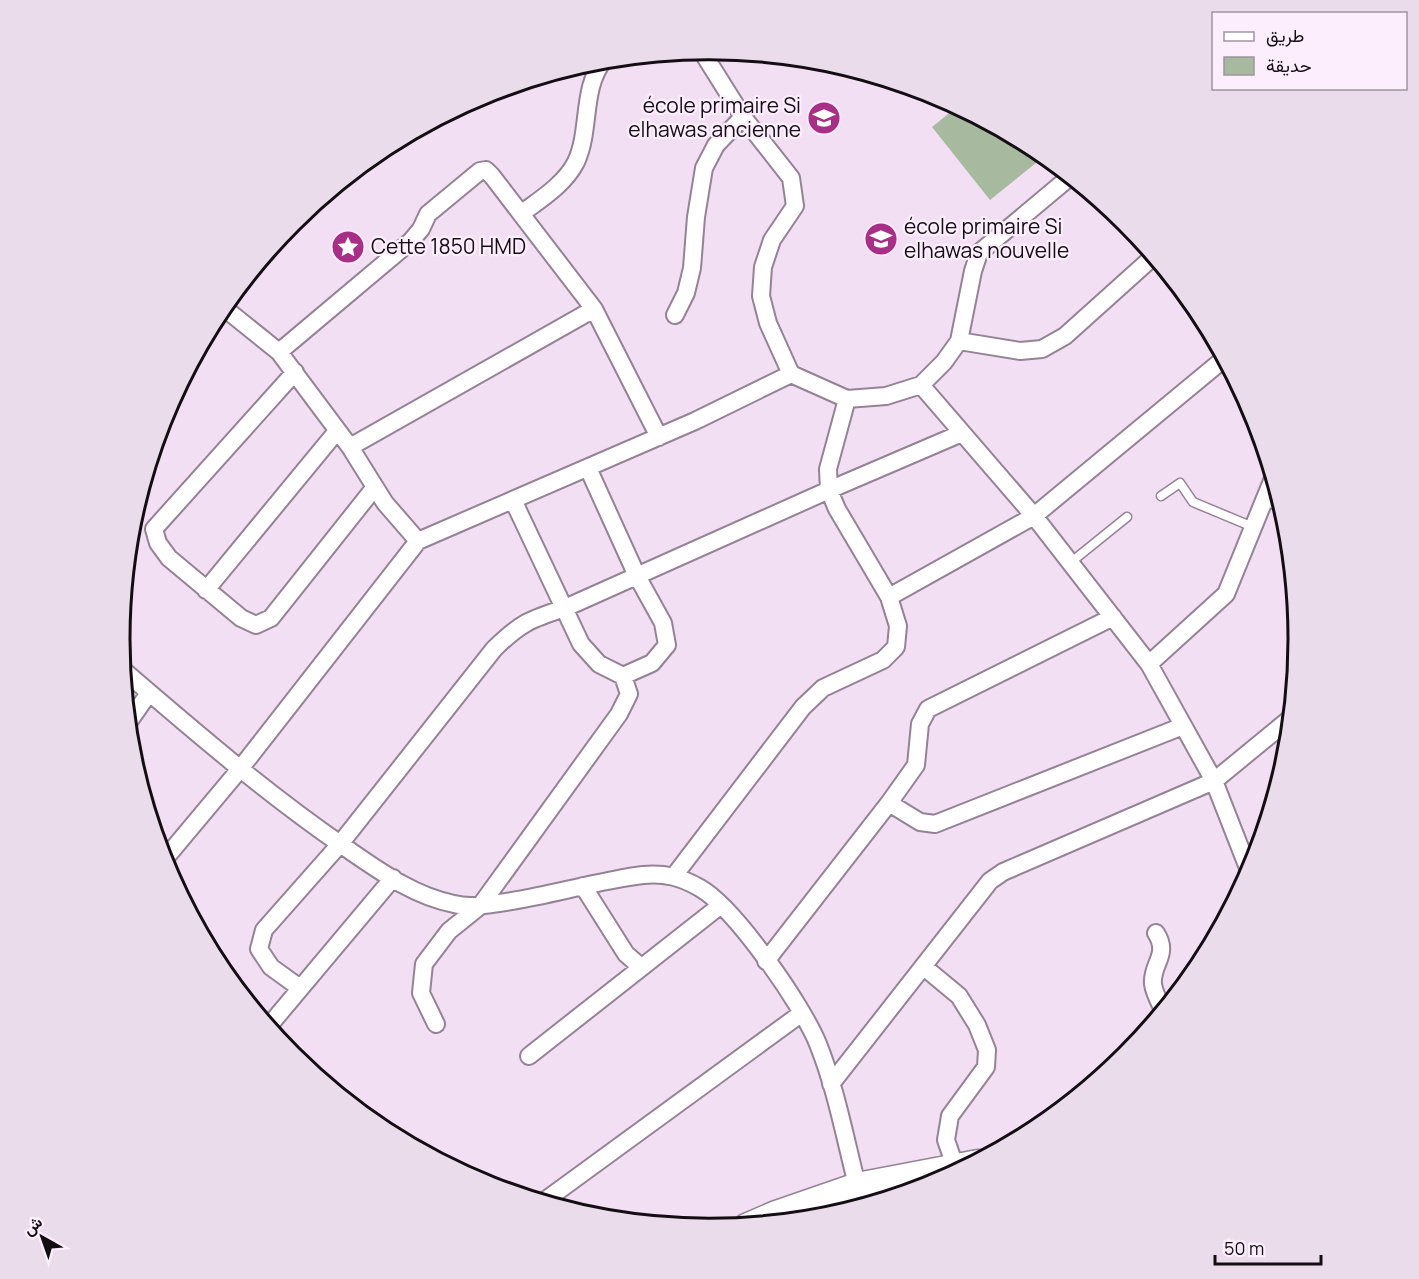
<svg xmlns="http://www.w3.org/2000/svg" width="1419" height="1279" viewBox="0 0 1419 1279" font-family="Manrope,Vazirmatn,sans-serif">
  <rect width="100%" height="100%" fill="#f3dff3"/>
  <path fill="#a7b99f" d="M958,106l71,39 12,14 -51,41 -58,-73z"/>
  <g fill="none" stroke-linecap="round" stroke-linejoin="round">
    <defs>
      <path id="lane" d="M1161,496l19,-13 13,19 60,25
        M1264,500l19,9
        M1070,563l57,-46"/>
      <path id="street" d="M701,50l42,67 48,61 4,28 -23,34 -9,27 -2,29 7,27 23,51 56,25 39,-3 35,-11 23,-23 15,-21 14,-70 6,-18 92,-77
        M522,213c19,-14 43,-29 54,-51 15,-32 5,-74 28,-102
        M223,307l56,45 71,95 35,56 33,38
        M675,315l11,-22 6,-25 4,-51 8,-49 12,-23 27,-28
        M959,341l61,10 22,-2 23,-13 89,-80
        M279,352l132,-111 10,-12 7,-15 52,-43 6,-1 6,6 102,133
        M295,372l-141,157 4,14 11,15 72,60 15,7 15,-7 104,-131
        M921,385l113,131 115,148 65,117 36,92
        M350,447l244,-138 65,128
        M588,468l49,108 26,47 4,22 -15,18 -29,13
        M206,590l131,-159
        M889,597l145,-81 191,-158
        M1149,664l77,-70 48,-118
        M123,670c71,61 143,123 220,176 35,24 70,50 111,58 15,4 31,1 45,-1 39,-5 76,-16 114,-23 10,-2 20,-4 30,-5 22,-2 38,2 57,13 35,20 103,118 118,156 18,45 27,94 39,141
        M128,723l21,-30
        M889,803l31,19 15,2 248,-98
        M163,861l77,-92 178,-228 277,-120 96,-47
        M674,876l129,-169 20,-19 60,-28 13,-13 2,-21 -9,-29 -52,-88 -8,-19 -1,-21 19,-70
        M583,886l43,68 15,13
        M1156,933c14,22 -5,31 -3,51 1,9 7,19 11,28
        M766,961l123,-158 27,-38 4,-41 8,-15 185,-92
        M924,967l35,29 18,29 10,25 -1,17 -36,49 -4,24 9,26
        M300,988l-29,-21 -12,-18 5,-19 76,-86 154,-195c26,-26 37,-30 71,-41l264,-118 133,-57
        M436,1024l-15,-31 3,-29 25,-33 31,-25 139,-192 10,-20 -6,-18 -24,-12 -18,-20 -68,-144
        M268,1027l125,-149
        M529,1056l192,-151
        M831,1084l159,-203 13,-9 211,-91 78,-64
        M842,1190l9,20
        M543,1202l259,-189"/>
      <path id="secondary" d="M746,1226l30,-13 81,-28 121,-23"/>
    </defs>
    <use href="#lane" stroke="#948295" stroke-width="11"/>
    <use href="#street" stroke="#948295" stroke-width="20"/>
    <use href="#secondary" stroke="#948295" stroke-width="27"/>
    <use href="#lane" stroke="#fff" stroke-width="8"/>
    <use href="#street" stroke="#fff" stroke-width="16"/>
    <use href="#secondary" stroke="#fff" stroke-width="24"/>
  </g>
  <defs>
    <symbol id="school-disc" viewBox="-11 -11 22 22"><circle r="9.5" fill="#a72f85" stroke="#fdeefe"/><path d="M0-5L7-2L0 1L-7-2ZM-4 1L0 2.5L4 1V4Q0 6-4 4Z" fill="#fff"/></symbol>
    <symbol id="sight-disc" viewBox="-11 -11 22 22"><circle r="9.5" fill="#a72f85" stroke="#fdeefe"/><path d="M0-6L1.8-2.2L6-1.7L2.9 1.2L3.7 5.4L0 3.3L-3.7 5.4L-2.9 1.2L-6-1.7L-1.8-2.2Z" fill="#fff"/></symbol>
  </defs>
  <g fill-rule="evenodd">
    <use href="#school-disc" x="805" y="99" width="38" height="38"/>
    <use href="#school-disc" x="862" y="220" width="38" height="38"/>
    <use href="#sight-disc" x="329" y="228" width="38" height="38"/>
  </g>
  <g text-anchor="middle" stroke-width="4.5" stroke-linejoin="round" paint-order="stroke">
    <g font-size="21" fill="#140e14" stroke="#fdeefe" text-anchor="start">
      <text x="801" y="113" text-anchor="end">école primaire Si<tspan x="801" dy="24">elhawas ancienne</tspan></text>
      <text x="904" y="234">école primaire Si<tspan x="904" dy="24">elhawas nouvelle</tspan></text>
      <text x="371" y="254">Cette 1850 HMD</text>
    </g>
  </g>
  <path d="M0 0H1419V1279H0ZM130 639a579 579 0 1 1 1158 0a579 579 0 1 1-1158 0Z" fill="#eadceb" fill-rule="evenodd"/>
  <path fill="none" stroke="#140e14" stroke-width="3" d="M130 639a579 579 0 1 1 1158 0a579 579 0 1 1-1158 0Z"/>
  <rect x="1212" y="12" width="195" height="78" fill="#fdeefe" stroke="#a094a0" stroke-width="1.5"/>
  <rect x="1224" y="32" width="30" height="9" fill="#ffffff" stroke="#a094a0" stroke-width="1.5"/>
  <text x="1266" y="42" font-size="18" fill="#140e14">طريق</text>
  <rect x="1224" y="57" width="30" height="18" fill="#a7b99f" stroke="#a094a0" stroke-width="1.5"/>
  <text x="1266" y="72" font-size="18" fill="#140e14">حديقة</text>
  <g transform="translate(42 1237) rotate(320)" stroke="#fdeefe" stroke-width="4.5" paint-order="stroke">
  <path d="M0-4.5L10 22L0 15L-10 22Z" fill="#140e14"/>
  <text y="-9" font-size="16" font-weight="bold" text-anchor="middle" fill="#140e14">ش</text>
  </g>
  <path d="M1215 1255v9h106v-9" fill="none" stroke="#140e14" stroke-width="3"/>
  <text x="1224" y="1255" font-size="18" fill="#140e14" stroke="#fdeefe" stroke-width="4.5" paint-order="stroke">50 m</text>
</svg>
